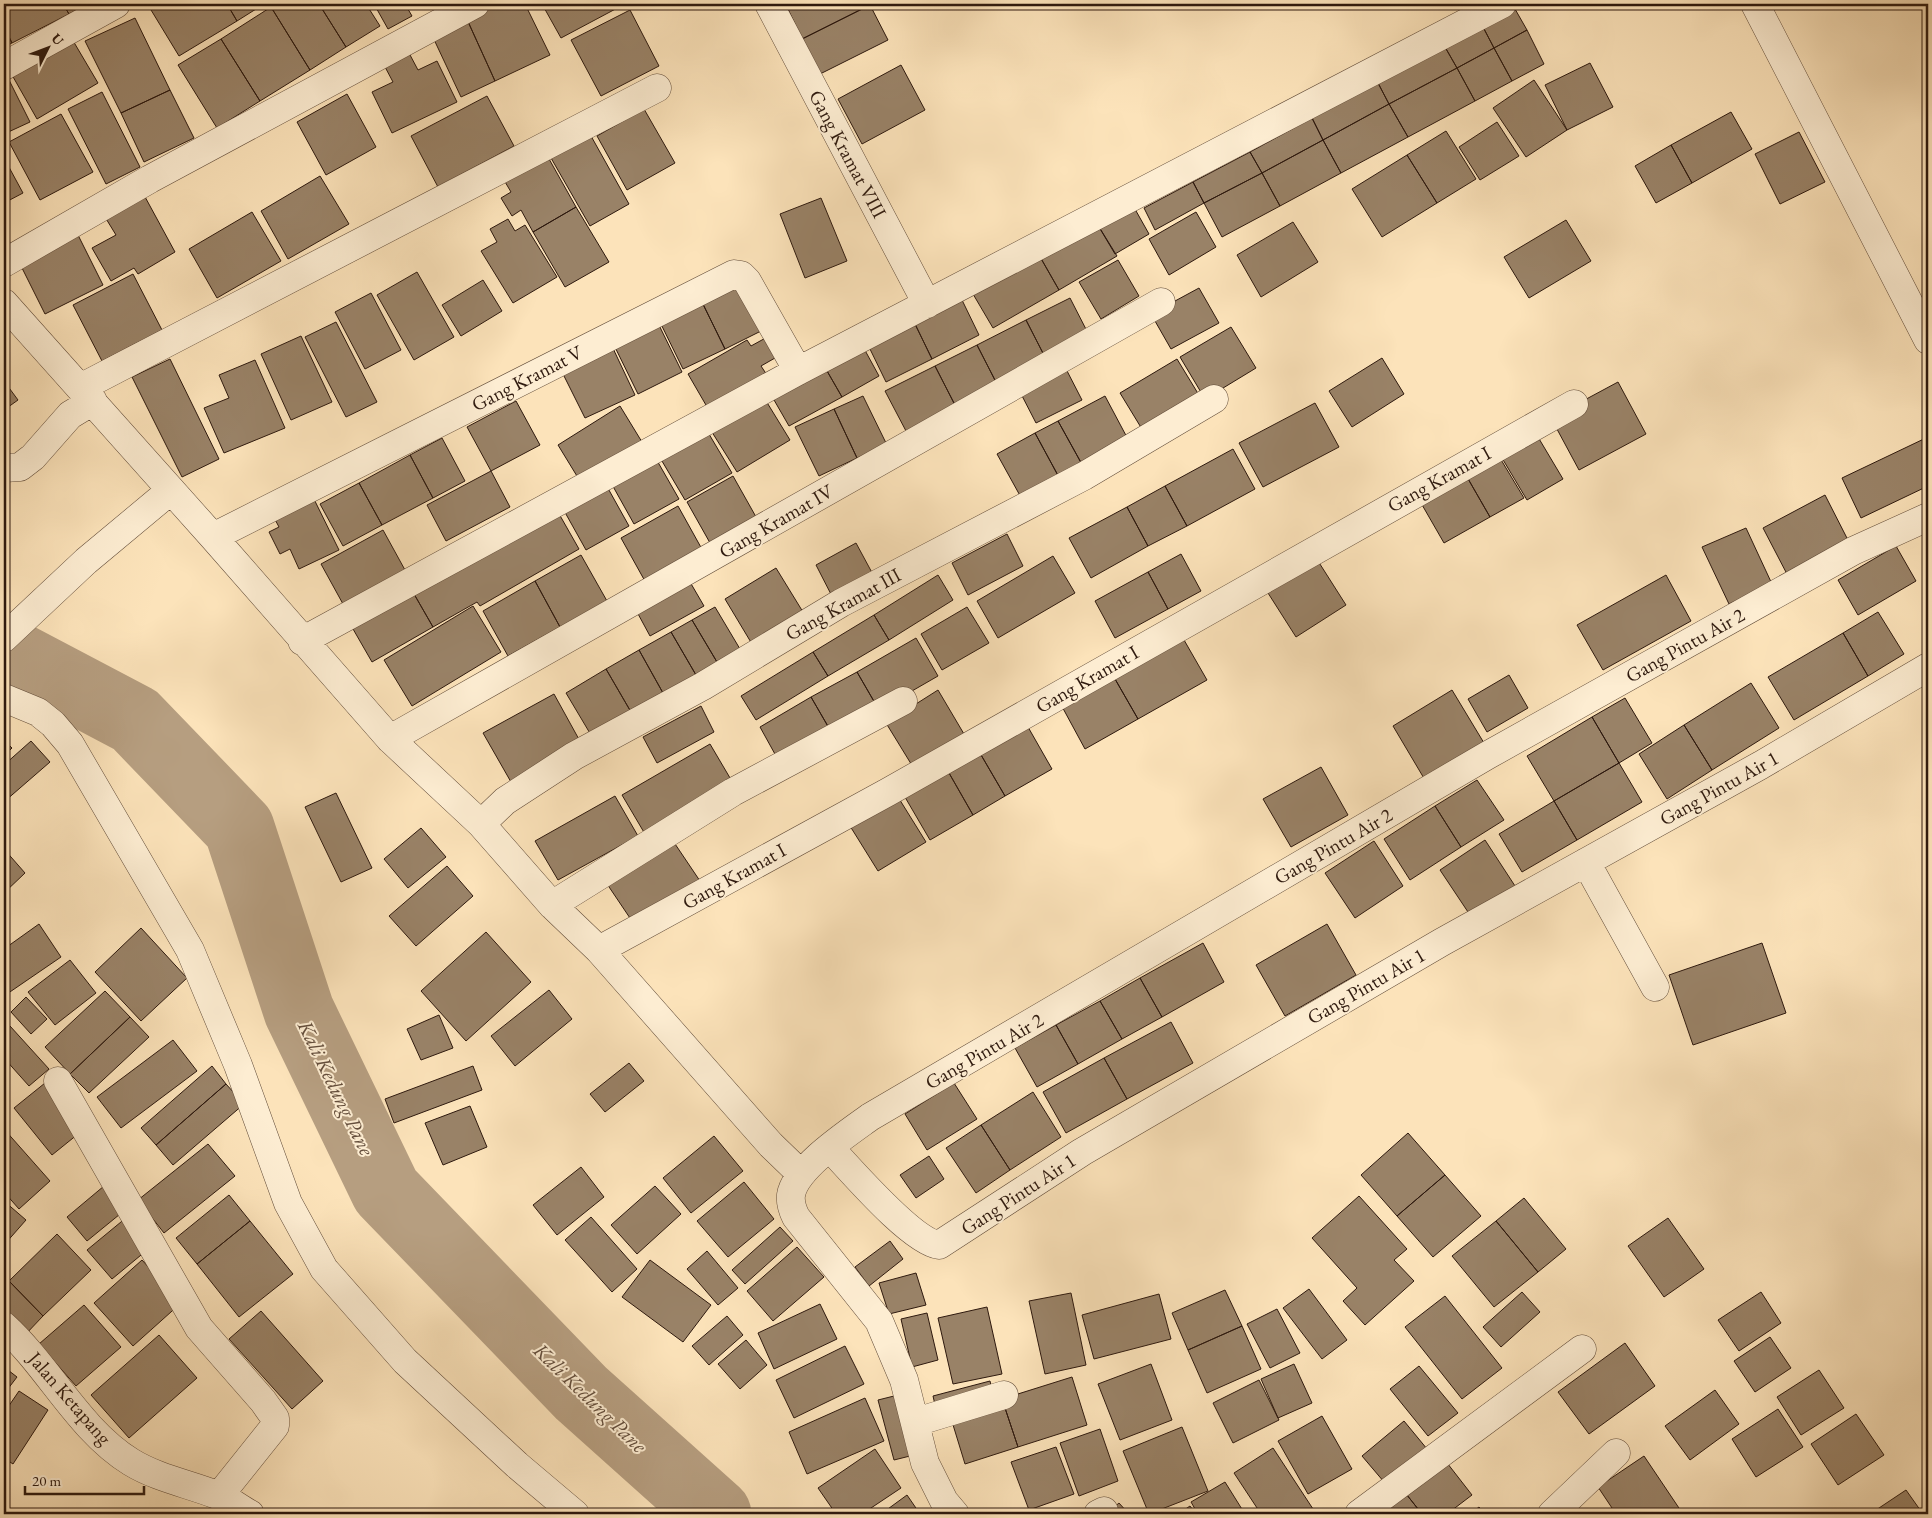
<svg xmlns="http://www.w3.org/2000/svg" width="1932" height="1518" viewBox="0 0 1932 1518" font-family="'EB Garamond',serif">
  <rect width="100%" height="100%" fill="#fce3ba"/>
  <filter id="stains"><feTurbulence type="fractalNoise" baseFrequency=".004" numOctaves="4"/><feColorMatrix values="0 0 0 0 .2 0 0 0 0 .09 0 0 0 0 .02 0 0 0 .5 -.17"/></filter>
  <radialGradient id="worn" r=".72"><stop offset=".6" stop-color="#630" stop-opacity="0"/><stop offset="1" stop-color="#630" stop-opacity=".3"/></radialGradient>
  <g fill="none" stroke-linecap="round" stroke-linejoin="round">
    <path stroke="#b69e80" stroke-width="71" d="M4,651l131,69 104,108 60,183 87,180 195,202 135,121"/>
  </g>
  <path fill="#998267" stroke="#2e190e" d="M4,4h59l6,10 -57,29 -8,-16z
    M63,4h26l-20,10z
    M150,4h77l10,17 -58,35 -31,-51z
    M227,4h37l-27,17z
    M276,4h43l27,43 -36,23 -39,-63z
    M319,4h47l14,22 -34,21z
    M374,4h31l7,12 -24,13z
    M489,4h36l25,51 -55,26 -30,-66z
    M542,4h80l1,1 -62,33z
    M793,4h76l1,1 -68,34 -15,-32z
    M870,5l18,35 -68,34 -18,-35z
    M271,7l39,63 -50,31 -39,-62z
    M1515,9l12,21 -33,18 -11,-21z
    M630,10l29,56 -58,30 -30,-56z
    M465,15l30,66 -34,16 -31,-66z
    M135,18l35,72 -49,23 -36,-72z
    M4,27l8,16 -8,4z
    M1483,27l11,21 -37,20 -12,-21z
    M1527,30l17,34 -32,17 -18,-33z
    M72,39l26,44 -61,36 -25,-44z
    M221,39l39,62 -43,27 -39,-63z
    M1445,47l12,21 -68,36 -11,-21z
    M1494,48l18,33 -37,20 -18,-33z
    M409,53l9,17 19,-9 20,41 -65,31 -20,-41 21,-10 -9,-17z
    M1590,63l23,44 -46,23 -22,-45z
    M901,65l24,45 -63,34 -24,-45z
    M1457,68l18,33 -67,36 -19,-33z
    M6,74l24,48 -26,12v-58z
    M1534,80l33,50 -41,27 -33,-49z
    M1378,83l11,21 -66,36 -11,-22z
    M170,90l24,48 -50,24 -23,-49z
    M102,92l38,75 -34,17 -38,-75z
    M347,94l29,53 -50,28 -29,-53z
    M487,96l27,50 -76,41 -27,-51z
    M1389,104l19,33 -67,36 -18,-33z
    M644,109l31,54 -48,27 -30,-54z
    M1731,112l21,37 -60,34 -21,-38z
    M61,114l32,58 -53,28 -31,-58z
    M1312,118l11,22 -61,33 -12,-21z
    M1497,122l22,34 -39,24 -21,-33z
    M1446,131l30,48 -39,24 -30,-48z
    M1799,132l26,50 -45,22 -25,-50z
    M591,136l38,68 -39,22 -39,-68z
    M1323,140l18,33 -61,33 -18,-33z
    M1671,145l21,38 -36,20 -21,-37z
    M544,150l32,57 -43,25 -12,-22 -9,6 -11,-18 10,-6 -10,-17z
    M1250,152l12,21 -58,30 -11,-21z
    M1407,155l30,48 -55,34 -30,-48z
    M4,158l19,35 -19,10z
    M1262,173l18,33 -58,31 -18,-34z
    M320,176l29,48 -61,35 -27,-48z
    M1193,182l11,21 -49,27 -11,-22z
    M144,195l31,57 -37,22 -4,-6 -23,13 -19,-33 24,-13 -11,-18z
    M821,198l26,63 -42,17 -25,-64z
    M1131,202l18,32 -34,20 -19,-32z
    M576,207l33,55 -44,25 -32,-55z
    M252,212l29,49 -64,37 -28,-49z
    M1196,212l20,35 -47,28 -20,-36z
    M508,219l7,12 10,-6 32,52 -44,26 -32,-52 16,-9 -7,-13z
    M1566,220l25,41 -62,37 -25,-41z
    M1096,222l21,34 -58,34 -20,-35z
    M1293,222l25,40 -57,35 -24,-42z
    M75,229l28,56 -58,29 -28,-56z
    M1039,255l20,35 -66,38 -20,-34z
    M1118,260l21,36 -38,23 -22,-37z
    M417,272l37,65 -40,23 -37,-65z
    M133,274l29,56 -60,31 -29,-56z
    M740,276l27,52 -42,21 -26,-53z
    M483,280l19,31 -41,25 -19,-31z
    M1199,288l20,35 -48,26 -20,-35z
    M371,293l30,57 -36,19 -30,-57z
    M699,296l26,53 -42,20 -26,-53z
    M1070,298l21,41 -44,22 -21,-41z
    M962,300l17,35 -47,24 -17,-35z
    M655,317l27,55 -44,22 -27,-55z
    M1026,320l21,41 -49,25 -21,-41z
    M336,322l41,80 -31,15 -41,-80z
    M915,324l17,35 -46,23 -17,-35z
    M1231,327l25,41 -51,31 -25,-42z
    M771,335l11,19 -21,12 8,12 -59,34 -22,-38 59,-34 4,6z
    M301,336l31,66 -41,18 -30,-66z
    M610,342l25,53 -50,23 -26,-52z
    M861,343l18,33 -37,21 -19,-33z
    M977,345l21,41 -42,21 -21,-41z
    M1382,358l22,36 -52,33 -23,-36z
    M170,359l49,100 -37,18 -50,-100z
    M1177,359l25,41 -57,34 -25,-41z
    M255,360l30,68 -61,25 -20,-45 25,-10 -10,-23z
    M823,364l19,33 -53,29 -19,-33z
    M935,366l21,41 -50,24 -21,-40z
    M1065,367l17,33 -46,23 -17,-33z
    M4,381l14,19 -14,10z
    M1618,382l28,52 -67,36 -28,-52z
    M763,396l27,44 -53,32 -27,-43z
    M863,396l24,49 -30,13 -23,-49z
    M1105,396l25,47 -46,25 -26,-47z
    M516,401l24,44 -49,26 -24,-44z
    M1315,403l24,44 -76,40 -24,-44z
    M620,406l22,36 -62,39 -22,-36z
    M834,409l23,49 -38,18 -24,-49z
    M1058,421l26,47 -23,13 -26,-48z
    M706,429l26,44 -47,27 -26,-44z
    M1535,432l28,47 -36,21 -28,-47z
    M1035,433l26,48 -38,20 -26,-47z
    M1928,437v49l-67,32 -19,-40z
    M442,438l23,43 -32,17 -23,-43z
    M1233,449l22,40 -68,37 -22,-40z
    M410,455l23,43 -51,27 -23,-42z
    M655,457l24,42 -45,25 -24,-43z
    M1500,458l24,40 -34,19 -23,-40z
    M491,471l19,36 -64,34 -19,-36z
    M733,476l27,48 -46,26 -27,-48z
    M1467,477l23,40 -46,26 -23,-40z
    M359,483l23,42 -39,21 -23,-42z
    M605,483l24,43 -43,24 -24,-43z
    M1165,486l22,40 -39,20 -21,-39z
    M311,493l28,57 -40,19 -9,-20 -10,5 -11,-22 10,-5 -8,-15z
    M1825,495l25,49 -62,32 -25,-48z
    M554,505l25,44 -99,57 -3,-4 -44,25 -23,-40z
    M678,506l25,45 -57,32 -25,-45z
    M1127,507l21,39 -57,32 -22,-40z
    M1746,528l26,56 -43,20 -27,-57z
    M383,530l22,40 -62,34 -22,-40z
    M1007,534l16,32 -55,29 -16,-32z
    M856,543l20,37 -41,22 -19,-37z
    M1896,546l20,35 -58,34 -20,-35z
    M1181,554l20,37 -33,18 -20,-37z
    M581,555l26,46 -47,26 -25,-46z
    M1053,556l22,37 -77,45 -21,-37z
    M1318,561l28,44 -50,32 -28,-44z
    M776,568l27,44 -51,32 -27,-45z
    M1148,572l20,37 -53,29 -20,-37z
    M938,575l15,25 -64,40 -15,-25z
    M1666,575l25,46 -88,49 -26,-45z
    M535,581l25,46 -52,29 -25,-45z
    M690,582l14,24 -54,30 -13,-24z
    M410,587l23,40 -61,35 -23,-40z
    M473,606l28,46 -89,54 -28,-46z
    M715,607l25,42 -23,13 -25,-42z
    M967,607l22,36 -47,27 -21,-36z
    M1878,612l26,42 -36,22 -25,-43z
    M874,615l15,25 -61,36 -15,-24z
    M692,620l25,42 -21,13 -25,-43z
    M671,632l25,43 -33,18 -24,-43z
    M1180,633l27,47 -69,39 -27,-47z
    M1843,633l25,43 -74,44 -26,-43z
    M916,638l22,38 -59,34 -22,-38z
    M639,650l24,43 -32,19 -25,-43z
    M813,652l15,24 -72,44 -15,-24z
    M606,669l25,43 -40,23 -25,-42z
    M857,672l22,38 -46,25 -22,-38z
    M1111,672l27,47 -53,30 -26,-48z
    M1509,675l19,33 -41,24 -19,-33z
    M1751,683l28,45 -67,42 -28,-45z
    M938,690l26,44 -51,33 -27,-44z
    M1452,690l32,53 -59,37 -32,-54z
    M554,694l27,49 -70,39 -28,-49z
    M811,697l22,38 -52,30 -21,-38z
    M1625,698l27,45 -33,20 -27,-46z
    M701,706l13,26 -57,31 -14,-26z
    M1592,717l27,46 -65,38 -27,-45z
    M1024,720l28,49 -47,27 -28,-48z
    M1684,725l28,45 -45,29 -28,-45z
    M4,740l8,8 -8,8z
    M31,741l19,21 -45,39 -1,-36z
    M710,744l23,39 -88,51 -23,-39z
    M977,748l28,48 -32,19 -28,-49z
    M1619,763l23,39 -65,38 -23,-39z
    M945,766l28,49 -43,25 -28,-48z
    M1321,767l27,48 -57,32 -28,-48z
    M1477,780l27,40 -43,27 -26,-41z
    M336,793l36,75 -31,14 -36,-75z
    M615,796l23,40 -80,44 -23,-39z
    M898,797l28,45 -48,29 -28,-45z
    M1554,801l23,39 -55,32 -23,-38z
    M1435,806l26,41 -51,33 -26,-41z
    M421,828l25,29 -38,31 -24,-29z
    M669,835l31,46 -66,43 -31,-46z
    M1485,840l32,49 -45,29 -32,-48z
    M1374,841l29,45 -48,32 -30,-45z
    M4,849l21,24 -21,20z
    M447,866l26,30 -57,50 -27,-30z
    M39,924l22,33 -57,39v-47z
    M1327,924l29,51 -71,41 -29,-51z
    M141,928l46,50 -46,43 -46,-49z
    M486,932l45,50 -65,59 -45,-50z
    M1203,943l21,39 -62,35 -22,-39z
    M1762,943l24,70 -93,32 -24,-70z
    M70,960l26,33 -41,32 -27,-33z
    M1140,978l22,39 -40,22 -22,-38z
    M549,990l23,29 -57,47 -24,-30z
    M105,991l25,26 -60,57 -25,-27z
    M26,997l21,22 -16,15 -20,-22z
    M1100,1001l22,38 -44,25 -22,-39z
    M439,1015l14,33 -32,12 -14,-31z
    M130,1017l19,20 -60,56 -19,-19z
    M1171,1022l22,41 -66,36 -23,-41z
    M1056,1025l22,39 -41,23 -22,-39z
    M10,1026l39,43 -20,17 -25,-28v-26z
    M173,1040l24,31 -76,57 -24,-31z
    M1104,1058l23,41 -61,34 -23,-41z
    M629,1063l15,18 -39,31 -15,-18z
    M212,1066l14,18 -70,61 -15,-17z
    M473,1066l9,24 -88,33 -9,-24z
    M45,1083l38,47 -31,25 -38,-47z
    M954,1083l23,36 -50,31 -22,-36z
    M226,1084l18,20 -71,61 -17,-20z
    M1033,1092l28,45 -51,33 -29,-45z
    M470,1106l17,41 -44,18 -18,-42z
    M981,1125l29,45 -34,23 -30,-45z
    M4,1129l46,52 -31,28 -15,-17z
    M1408,1133l37,42 -48,41 -36,-41z
    M714,1136l29,35 -52,42 -28,-35z
    M208,1144l27,32 -71,57 -26,-33z
    M929,1156l15,23 -28,19 -16,-23z
    M581,1167l23,30 -47,38 -24,-30z
    M1445,1175l36,41 -48,41 -36,-41z
    M744,1182l30,37 -46,38 -31,-36z
    M104,1186l21,24 -38,31 -20,-24z
    M655,1186l26,28 -44,40 -26,-29z
    M229,1195l21,26 -53,43 -21,-26z
    M1359,1196l48,53 -13,11 20,21 -49,44 -22,-24 14,-13 -45,-50z
    M1524,1198l42,51 -28,23 -42,-51z
    M4,1201l22,19 -22,25z
    M127,1217l25,29 -40,33 -25,-29z
    M591,1217l46,52 -25,23 -47,-52z
    M1668,1218l36,51 -40,28 -36,-51z
    M250,1221l43,53 -54,43 -42,-53z
    M1496,1221l42,51 -44,35 -42,-51z
    M780,1227l13,14 -48,43 -13,-14z
    M57,1234l34,36 -48,46 -34,-35z
    M890,1241l13,18 -34,27 -14,-19z
    M797,1247l27,30 -51,44 -26,-30z
    M707,1251l31,37 -20,17 -31,-36z
    M142,1260l39,43 -48,43 -39,-43z
    M650,1260l61,45 -28,37 -61,-45z
    M916,1273l10,32 -37,9 -10,-31z
    M9,1281l34,35 -19,20 -20,-21v-29z
    M1309,1289l38,51 -25,19 -39,-51z
    M1225,1290l17,36 -54,24 -16,-37z
    M1522,1292l18,20 -39,35 -18,-20z
    M1761,1292l20,31 -42,28 -21,-31z
    M1071,1293l15,72 -41,9 -16,-73z
    M1159,1294l12,45 -77,20 -12,-44z
    M1445,1296l57,72 -40,31 -57,-72z
    M820,1304l17,35 -63,30 -16,-36z
    M84,1305l37,42 -45,39 -37,-42z
    M987,1307l15,67 -49,10 -15,-66z
    M1277,1309l23,44 -30,15 -23,-44z
    M261,1311l62,70 -31,28 -63,-70z
    M927,1313l11,47 -26,7 -11,-48z
    M727,1316l16,19 -34,30 -17,-19z
    M1242,1326l19,43 -54,24 -19,-43z
    M159,1335l38,43 -68,60 -38,-43z
    M1770,1337l21,31 -36,24 -21,-31z
    M746,1340l21,25 -27,24 -22,-25z
    M1625,1343l30,43 -66,48 -31,-42z
    M845,1346l19,38 -70,34 -18,-38z
    M1151,1364l21,56 -52,20 -22,-56z
    M1294,1364l18,39 -34,15 -17,-39z
    M1419,1366l39,47 -30,23 -38,-47z
    M4,1367l13,10 -13,17z
    M1819,1370l25,38 -43,27 -24,-38z
    M1072,1377l15,48 -69,22 -16,-48z
    M1259,1380l20,40 -46,23 -20,-40z
    M990,1381l3,13 -57,15 -3,-13z
    M1715,1390l24,34 -49,36 -25,-34z
    M19,1391l29,19 -35,54 -9,-6v-45z
    M906,1393l16,60 -28,7 -16,-60z
    M865,1398l19,43 -77,33 -18,-42z
    M1002,1399l16,48 -53,17 -15,-49z
    M1778,1409l25,38 -47,30 -24,-38z
    M1856,1414l28,41 -46,30 -27,-41z
    M1322,1416l30,53 -44,25 -30,-53z
    M1404,1421l28,34 -42,34 -28,-33z
    M1182,1427l26,64 -59,23 -26,-63z
    M1100,1429l18,52 -39,15 -19,-53z
    M1056,1447l18,47 -45,16 -18,-48z
    M1273,1448l42,64 -4,2h-50l-27,-41z
    M875,1449l26,39 -39,26h-26l-18,-26z
    M1644,1456l39,58h-67l-18,-27z
    M1444,1459l28,36 -25,19h-25l-19,-24z
    M1225,1482l20,32h-47l-7,-12z
    M1403,1490l19,24h-43z
    M1906,1490l17,24h-53z
    M907,1495l11,16 -5,3h-32z
    M1119,1503l10,11h-23z
    M1190,1506l6,8h-18z
    M1479,1507l7,7h-16z"/>
  <g fill="none" stroke-linecap="round" stroke-linejoin="round">
    <defs>
      <path id="minor" d="M769,4l158,300
        M1755,4l173,336
        M4,66l112,-62
        M4,263l146,-84 325,-175
        M4,303l209,234 177,202 91,85 71,81 47,45 172,195 29,28
        M80,388l577,-300
        M4,468l16,-1 13,-10 37,-42 23,-14
        M213,537l521,-263 7,1 6,6 51,90
        M4,638l82,-77 84,-70
        M302,641l496,-270 704,-367
        M4,698l34,14 15,12 17,20 120,206 48,115 50,138 36,66 81,92 112,104 58,49
        M390,739l771,-437
        M481,824l24,-23 69,-45 129,-70 138,-83 243,-127 130,-77
        M1586,862l69,125
        M552,905l181,-113 170,-91
        M599,950l289,-158 686,-388
        M58,1081l141,247 64,73 12,17v8l-56,70
        M830,1148c21,22 81,93 109,97l143,-93 360,-210 319,-177 167,-98
        M4,1326c45,41 75,104 127,136 26,16 58,22 86,33 11,4 22,13 33,19
        M916,1422l88,-27
        M955,1514l-11,-13 -19,-38 -21,-83 -25,-59 -83,-104c-3,-6 -6,-14 -5,-22 4,-27 57,-62 79,-78l618,-362 365,-204 75,-34
        M1098,1514l6,-3
        M1359,1514l223,-165
        M1552,1514l64,-61"/>
    </defs>
    <use href="#minor" stroke="#624c39" stroke-width="29"/>
    <use href="#minor" stroke="#fdedd2" stroke-width="28"/>
  </g>
  <g text-anchor="middle" stroke-width="4" stroke-linejoin="round" paint-order="stroke">
    <g font-size="20" fill="#2e190e" stroke="#fdedd2">
      <text transform="translate(848 154) rotate(62)" y="7">Gang Kramat VIII</text>
      <text transform="translate(527 378) rotate(-27)" y="7">Gang Kramat V</text>
      <text transform="translate(1439 479) rotate(-29)" y="7">Gang Kramat I</text>
      <text transform="translate(776 521) rotate(-30)" y="7">Gang Kramat IV</text>
      <text transform="translate(843 604) rotate(-29)" y="7">Gang Kramat III</text>
      <text transform="translate(1685 645) rotate(-29)" y="7">Gang Pintu Air 2</text>
      <text transform="translate(1087 679) rotate(-30)" y="7">Gang Kramat I</text>
      <text transform="translate(1719 788) rotate(-29)" y="7">Gang Pintu Air 1</text>
      <text transform="translate(1333 846) rotate(-30)" y="7">Gang Pintu Air 2</text>
      <text transform="translate(734 876) rotate(-29)" y="7">Gang Kramat I</text>
      <text transform="translate(1366 986) rotate(-30)" y="7">Gang Pintu Air 1</text>
      <text transform="translate(984 1051) rotate(-30)" y="7">Gang Pintu Air 2</text>
      <text transform="translate(1018 1194) rotate(-33)" y="7">Gang Pintu Air 1</text>
      <text transform="translate(70 1398) rotate(49)" y="7">Jalan Ketapang</text>
    </g>
    <g font-size="21" font-style="italic" fill="#644e3c" stroke="#fdedd2">
      <text transform="translate(336 1088) rotate(64)" y="7">Kali Kedung Pane</text>
      <text transform="translate(590 1398) rotate(44)" y="7">Kali Kedung Pane</text>
    </g>
  </g>
  <rect width="1932" height="1518" fill="none" stroke="#fce3ba" stroke-width="20"/>
  <rect x="5" y="5" width="1922" height="1508" fill="none" stroke="#2e190e" stroke-width="2.5"/>
  <rect x="10" y="10" width="1912" height="1498" fill="none" stroke="#2e190e"/>
  <g transform="translate(48 48) rotate(48)" stroke="#fdedd2" stroke-width="4" paint-order="stroke">
  <path d="M0-4L9 19L0 12L-9 19Z" fill="#2e190e"/>
  <text y="-8" font-size="14" font-weight="bold" text-anchor="middle" fill="#2e190e">U</text>
  </g>
  <path d="M25 1486v8h119v-8" fill="none" stroke="#2e190e" stroke-width="2.5"/>
  <text x="32" y="1486" font-size="15" fill="#2e190e" stroke="#fdedd2" stroke-width="4" paint-order="stroke">20 m</text>
  <rect width="100%" height="100%" filter="url(#stains)"/>
  <rect width="100%" height="100%" fill="url(#worn)"/>
</svg>
